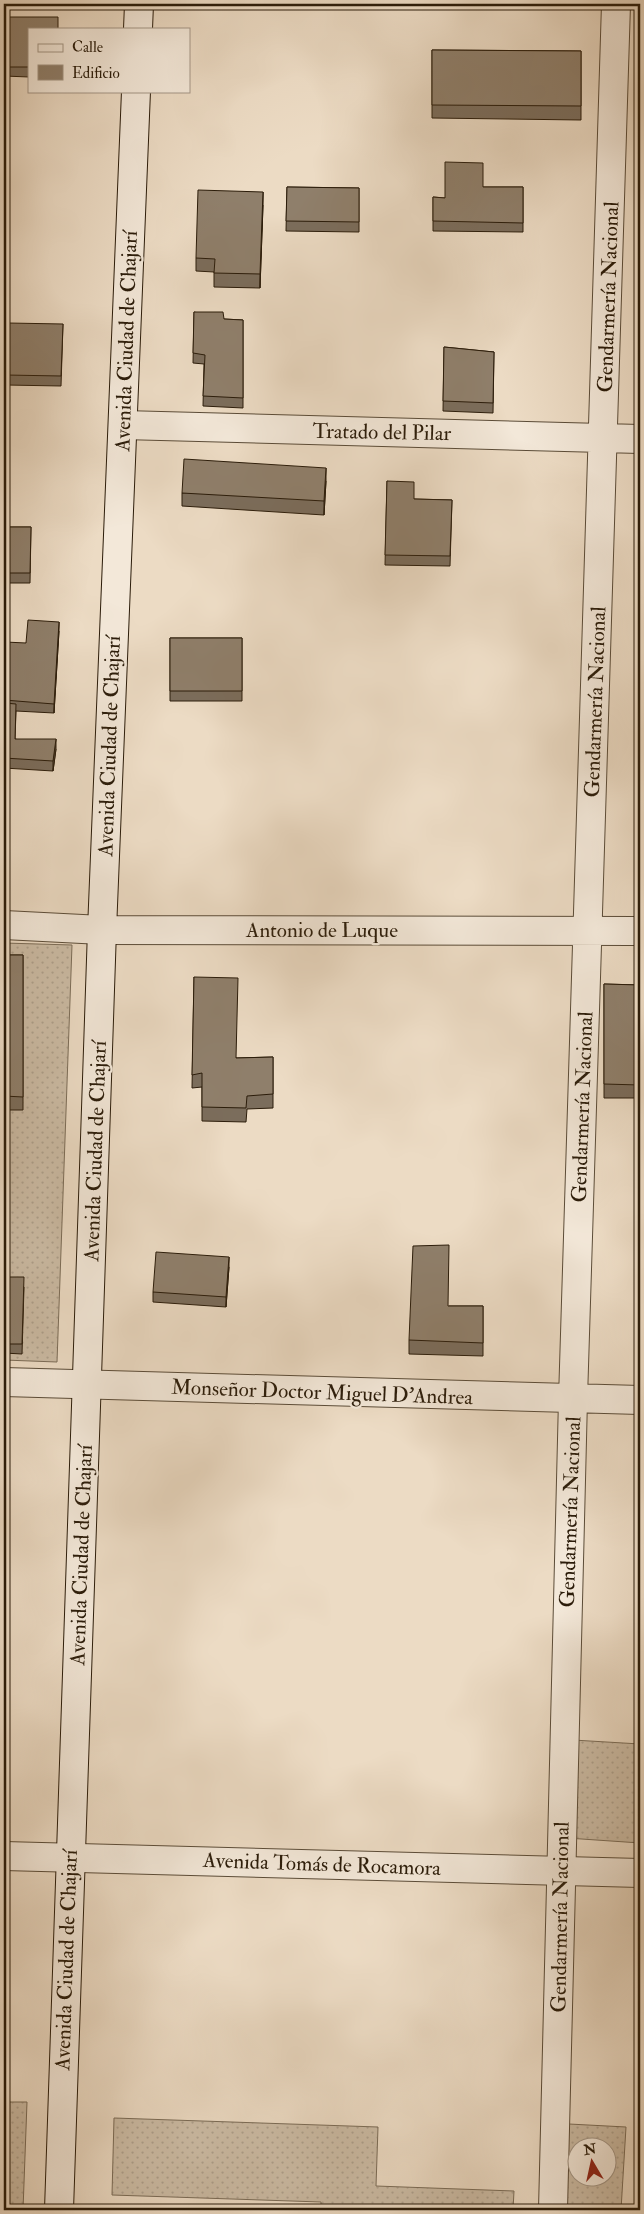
<svg xmlns="http://www.w3.org/2000/svg" width="644" height="2214" viewBox="0 0 644 2214" font-family="'IM FELL Double Pica',serif">
  <defs>
    <pattern id="grass-dots" width="8" height="8" patternUnits="userSpaceOnUse" patternTransform="scale(1.25)"><rect width="8" height="8" fill="#cbbba4"/><path d="M2 2h.1M6 6h.1" fill="none" stroke="#aea08c" stroke-width="1.8" stroke-linecap="round"/></pattern>
  </defs>
  <rect width="100%" height="100%" fill="#ecdbc4"/>
  <filter id="stains"><feTurbulence type="fractalNoise" baseFrequency=".004" numOctaves="4"/><feColorMatrix values="0 0 0 0 .2 0 0 0 0 .09 0 0 0 0 .02 0 0 0 .5 -.17"/></filter>
  <radialGradient id="worn" r=".72"><stop offset=".6" stop-color="#630" stop-opacity="0"/><stop offset="1" stop-color="#630" stop-opacity=".3"/></radialGradient>
  <path fill="url(#grass-dots)" stroke="#7b6c57" fill-rule="evenodd" d="M4,943l68,2 -15,417 -53,-2z
    M573,1740l67,4v99l-73,-5z
    M4,2102h23l-4,108h-19z
    M114,2118l264,9 -2,59 138,5 -1,19h-192v-8l-209,-7z
    M569,2124l57,3 -5,83h-58zM576,2146h30v30h-30z"/>
  <g fill="none" stroke-linecap="round" stroke-linejoin="round">
    <defs>
      <path id="minor" d="M123,425l517,14
        M4,925l98,5 538,1
        M4,1382l636,18
        M553,2210l20,-811 43,-1395"/>
      <path id="tertiary" d="M4,1856l636,17"/>
      <path id="secondary" d="M138,29l1,-25
        M59,2210l43,-1280 34,-839"/>
    </defs>
    <use href="#minor" stroke="#5b4c38" stroke-width="30"/>
    <use href="#tertiary" stroke="#5b4c38" stroke-width="30"/>
    <use href="#secondary" stroke="#2b1c0a" stroke-width="30"/>
    <use href="#minor" stroke="#f3e8d9" stroke-width="28"/>
    <use href="#tertiary" stroke="#f3e8d9" stroke-width="28"/>
    <use href="#secondary" stroke="#f3e8d9" stroke-width="28"/>
  </g>
  <path fill="#7b6d5c" stroke="#2b1c0a" d="M4,25l25,4v48l-25,-1z
    M432,50l149,1v69l-149,-2z
    M287,187l72,1v44l-73,-1z
    M483,187h40v45l-90,-1v-34l12,1z
    M263,205l-3,83 -46,-1v-15l-18,-1v-13z
    M194,312l30,7 19,1v88l-40,-2 1,-42 -11,-1z
    M63,324l-2,62 -55,-1v-10z
    M444,347l50,5 -1,61 -50,-2z
    M326,481l-2,34 -142,-9v-13z
    M387,481l27,18 38,1 -2,66 -65,-1z
    M4,527h27l-1,56h-26z
    M59,631l-5,82 -38,-2 -1,28 41,10 -3,22 -49,-3v-110l22,-15z
    M170,638h72v63h-72z
    M4,955h19v155h-19z
    M194,977l42,81 37,-1v51l-26,1 -1,13 -44,-1v-34l-10,1z
    M604,984l36,1v113h-36z
    M229,1267l-3,40 -73,-5v-10z
    M4,1277l20,10 -2,67 -18,-1z
    M449,1306h34v50l-74,-2v-14z"/>
  <path fill="#64594b" stroke="#2b1c0a" d="M263,192v13l-3,83v-14z
    M326,468v13l-2,34v-14z
    M59,622v9l-5,82v-9z
    M56,739v10l-3,22v-10z
    M229,1257v10l-3,40v-10z"/>
  <path fill="#8f7f6b" stroke="#2b1c0a" d="M4,17h54v12h-29v38h-25z
    M432,50l149,1v55l-149,-1z
    M445,162l38,1v24h40v36l-90,-2v-24l12,1z
    M287,187l72,1v34l-73,-1z
    M198,190l65,2 -3,82 -46,-1 1,-14 -19,-1z
    M194,312h29l1,7 19,1v78l-40,-2 2,-41 -12,-2z
    M8,323l55,1 -2,52 -55,-1z
    M444,347l50,5 -1,51 -50,-2z
    M184,459l142,9 -2,33 -142,-8z
    M387,481l27,1v17l38,1 -2,56 -65,-1z
    M4,527h27l-1,46h-26z
    M28,620l31,2 -5,82 -50,-4v-42l1,-16 21,1z
    M170,638h72v53h-72z
    M4,703l12,1 -1,35h41l-3,22 -49,-3z
    M4,955h19v142l-19,-1z
    M194,977l44,1 -2,80 37,-1v37l-26,2 -1,12 -44,-1v-34l-10,2z
    M604,984l36,1v100l-36,-1z
    M449,1245l-1,61h35v37l-74,-3 4,-94z
    M156,1252l73,5 -3,40 -73,-5z
    M4,1277h20l-2,67h-18z"/>
  <g text-anchor="middle" stroke-width="4.5" stroke-linejoin="round" paint-order="stroke">
    <g font-size="21" fill="#2b1c0a" stroke="#f3e8d9">
      <text transform="translate(608 297) rotate(-88)" y="7">Gendarmería Nacional</text>
      <text transform="translate(126 341) rotate(-88)" y="7">Avenida Ciudad de Chajarí</text>
      <text transform="translate(382 432) rotate(1)" y="7">Tratado del Pilar</text>
      <text transform="translate(595 702) rotate(-88)" y="7">Gendarmería Nacional</text>
      <text transform="translate(109 746) rotate(-88)" y="7">Avenida Ciudad de Chajarí</text>
      <text x="322" y="937">Antonio de Luque</text>
      <text transform="translate(582 1107) rotate(-88)" y="7">Gendarmería Nacional</text>
      <text transform="translate(95 1151) rotate(-88)" y="7">Avenida Ciudad de Chajarí</text>
      <text transform="translate(322 1392) rotate(2)" y="7">Monseñor Doctor Miguel D'Andrea</text>
      <text transform="translate(570 1512) rotate(-88)" y="7">Gendarmería Nacional</text>
      <text transform="translate(81 1555) rotate(-88)" y="7">Avenida Ciudad de Chajarí</text>
      <text transform="translate(322 1864) rotate(2)" y="7">Avenida Tomás de Rocamora</text>
      <text transform="translate(560 1917) rotate(-89)" y="7">Gendarmería Nacional</text>
      <text transform="translate(66 1960) rotate(-88)" y="7">Avenida Ciudad de Chajarí</text>
    </g>
  </g>
  <rect width="644" height="2214" fill="none" stroke="#ecdbc4" stroke-width="20"/>
  <rect x="5" y="5" width="634" height="2204" fill="none" stroke="#2b1c0a" stroke-width="2.5"/>
  <rect x="10" y="10" width="624" height="2194" fill="none" stroke="#2b1c0a"/>
  <rect x="28" y="28" width="162" height="65" fill="#f3e8d9" stroke="#a39686"/>
  <rect x="38" y="44" width="25" height="8" fill="#f3e8d9" stroke="#a39686"/>
  <text x="72" y="52" font-size="15" fill="#2b1c0a">Calle</text>
  <rect x="38" y="65" width="25" height="15" fill="#8f7f6b" stroke="#a39686"/>
  <text x="72" y="78" font-size="15" fill="#2b1c0a">Edificio</text>
  <g transform="translate(592 2162) rotate(351)"><circle r="24" fill="#f3e8d9" stroke="#a39686"/>
  <path d="M0-4L9 19L0 12L-9 19Z" fill="#8f2418"/>
  <text y="-8" font-size="14" font-weight="bold" text-anchor="middle" fill="#2b1c0a">N</text>
  </g>
  <rect width="100%" height="100%" filter="url(#stains)"/>
  <rect width="100%" height="100%" fill="url(#worn)"/>
</svg>
